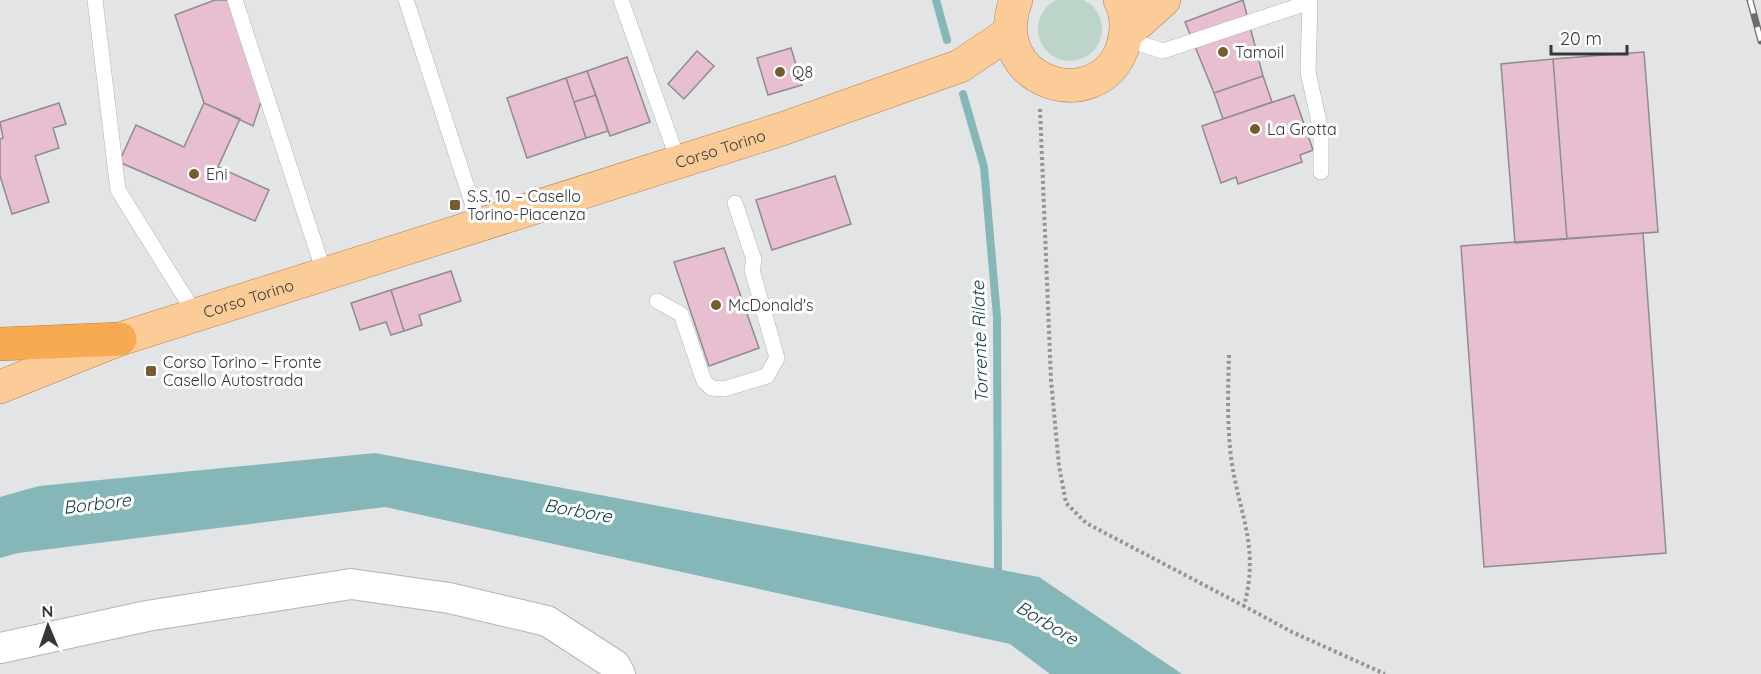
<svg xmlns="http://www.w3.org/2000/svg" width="1761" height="674" viewBox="0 0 1761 674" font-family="Quicksand,sans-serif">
  <rect width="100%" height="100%" fill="#e2e4e6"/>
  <path fill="#bcd5c8" d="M1038 29a32 32 0 1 1 64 0a32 32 0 1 1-64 0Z"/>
  <path fill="#86b7b8" d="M375,453l664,124 143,97h-132l-40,-30 -625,-137 -367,46 -18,5v-61l39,-11z"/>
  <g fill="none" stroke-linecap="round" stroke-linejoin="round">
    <path stroke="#86b7b8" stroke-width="8" d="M936,0l11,40
      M963,94l21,73 13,150 1,261"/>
  </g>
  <path fill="#e8bfd0" stroke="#8e8c8d" stroke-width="1.5" d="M215,0h14l33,99 -9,27 -49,-23 -29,-88z
    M1243,0l20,76 -49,17 -29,-71z
    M791,48l11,37 -34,10 -11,-37z
    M697,51l17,15 -30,33 -16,-15z
    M1644,52l14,180 -91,7 -14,-180z
    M627,57l23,65 -40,14 -23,-65z
    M1553,59l14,180 -52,4 -14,-179z
    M587,71l9,24 -22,7 -8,-24z
    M1263,76l9,26 -49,17 -9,-26z
    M566,78l20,60 -59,20 -20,-60z
    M596,95l12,36 -22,7 -12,-36z
    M1294,95l19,55 -13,5 2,7 -64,22 -2,-7 -15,6 -19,-57z
    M59,103l7,21 -13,4 6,20 -24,8 14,46 -37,12 -12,-38v-37l3,-1 -3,-16z
    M204,103l36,16 -22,48 51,23 -14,31 -136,-59 17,-37 48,22z
    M835,176l16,48 -79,26 -16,-50z
    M1643,233l23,320 -182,14 -23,-321z
    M724,248l35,100 -50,18 -35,-104z
    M451,271l10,30 -42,14 3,10 -18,6 -13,-41z
    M391,290l13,41 -13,4 -5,-13 -26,8 -9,-27z"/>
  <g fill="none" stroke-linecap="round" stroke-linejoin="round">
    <defs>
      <path id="service" d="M95,0l23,190 78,125
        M235,0l90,275
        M406,0l74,227
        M621,0l58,163
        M1310,0l-2,72 13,59v41
        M1126,39l37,12 147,-49
        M657,301l24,13 23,67 7,7 13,1 43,-13 10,-18 -25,-88 2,-10 -19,-57"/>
      <path id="minor" d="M0,648l147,-32 204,-32 98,14 98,23 68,44 5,9"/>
      <g id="primary">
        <path d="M1016,0c-31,83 80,117 106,49 6,-17 6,-33 -2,-49"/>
        <path d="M1127,33l37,-33"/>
        <path id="s1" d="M0,387l120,-48 659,-209 181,-64 49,-33"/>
      </g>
      <path id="motorway" d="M0,344l120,-5"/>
    </defs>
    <use href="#service" stroke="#b2b4b6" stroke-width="16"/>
    <use href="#minor" stroke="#b2b4b6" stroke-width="32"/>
    <use href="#primary" stroke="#b4824a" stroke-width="34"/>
    <use href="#motorway" stroke="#b4824a" stroke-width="34"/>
    <path stroke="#939597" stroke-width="4" stroke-dasharray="3 3" stroke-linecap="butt" d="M1040,109l11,271 8,86 7,37 20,20 158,83
      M1229,355c-1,33 -2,69 2,102 8,58 29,89 13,149l48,26 93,42"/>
    <use href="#service" stroke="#fff" stroke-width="15"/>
    <use href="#minor" stroke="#fff" stroke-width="30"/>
    <use href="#primary" stroke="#fbcc98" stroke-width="33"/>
    <use href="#motorway" stroke="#f8aa53" stroke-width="33"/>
    <defs>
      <path id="rail" d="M1750,0l11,41"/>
    </defs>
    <use href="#rail" stroke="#6c6d6e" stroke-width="7"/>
    <use href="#rail" stroke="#fff" stroke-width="4.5" stroke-dasharray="14" stroke-linecap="butt"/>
  </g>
  <g fill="#755d2e" stroke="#fff" stroke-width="2">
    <circle cx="1223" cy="52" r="6"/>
    <circle cx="780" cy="72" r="6"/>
    <circle cx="1255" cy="129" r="6"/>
    <circle cx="194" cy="174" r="6"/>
    <rect x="449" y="199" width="12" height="12" rx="3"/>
    <circle cx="716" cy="305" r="6"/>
    <rect x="145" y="365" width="12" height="12" rx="3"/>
  </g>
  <g text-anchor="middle" stroke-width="6" stroke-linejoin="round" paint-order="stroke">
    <g font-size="16" fill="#363738" stroke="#fff" text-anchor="start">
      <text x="1235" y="58">Tamoil</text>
      <text x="792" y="78">Q8</text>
      <text x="1267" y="135">La Grotta</text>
      <text x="206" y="180">Eni</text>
      <text x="467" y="202">S.S. 10 – Casello<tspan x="467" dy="18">Torino-Piacenza</tspan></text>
      <text x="728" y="311">McDonald's</text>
      <text x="163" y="368">Corso Torino – Fronte<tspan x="163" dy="18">Casello Autostrada</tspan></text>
    </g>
    <g font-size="16" fill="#363738" stroke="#fff">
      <text dy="6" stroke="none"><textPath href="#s1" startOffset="759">Corso Torino</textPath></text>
      <text dy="6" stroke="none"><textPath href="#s1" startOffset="264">Corso Torino</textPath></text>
    </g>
    <g font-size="18" font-style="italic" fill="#124041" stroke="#fff">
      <text transform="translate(980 342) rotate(-92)" y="6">Torrente Rilate</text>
      <text transform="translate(97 504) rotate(-7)" y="6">Borbore</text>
      <text transform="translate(578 511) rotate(10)" y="6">Borbore</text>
      <text transform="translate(1047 623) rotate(31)" y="6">Borbore</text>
    </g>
  </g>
  <g transform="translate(48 626) rotate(358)" stroke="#ffffff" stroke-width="4.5" paint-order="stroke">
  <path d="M0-4.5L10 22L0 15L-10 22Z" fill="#363738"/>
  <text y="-9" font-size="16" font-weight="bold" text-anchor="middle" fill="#363738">N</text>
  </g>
  <path d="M1551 45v9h76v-9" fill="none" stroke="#363738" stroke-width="3"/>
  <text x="1560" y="45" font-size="18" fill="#363738" stroke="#ffffff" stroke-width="4.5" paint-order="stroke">20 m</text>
</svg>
